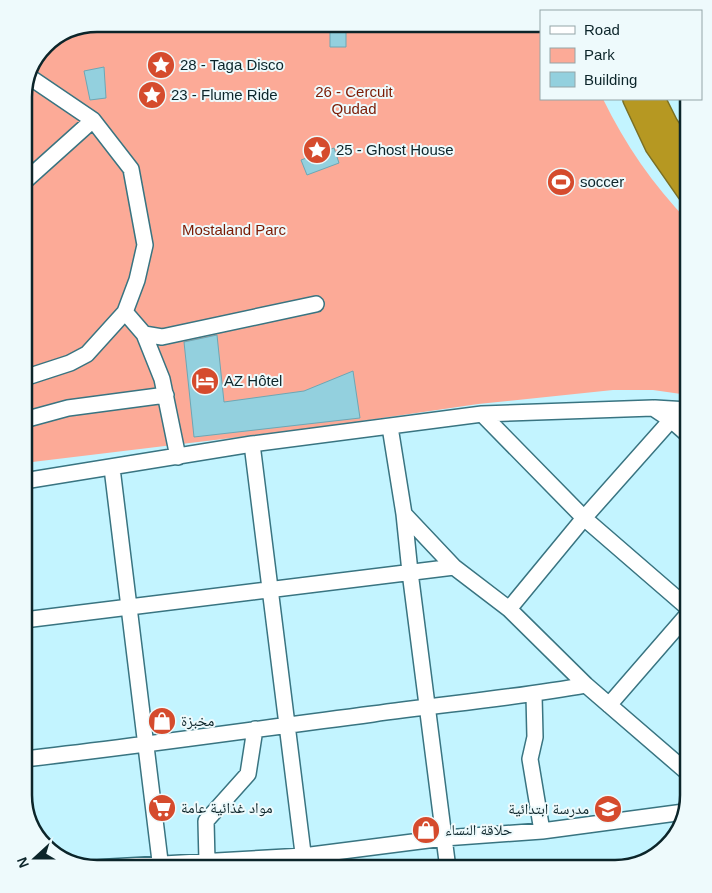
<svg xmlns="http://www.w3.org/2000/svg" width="712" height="893" viewBox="0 0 712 893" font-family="Arial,'Noto Naskh Arabic',sans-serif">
  <rect width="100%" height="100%" fill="#c3f4ff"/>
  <path fill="#fcaa97" d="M97,24h444v75h62c22,45 50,86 85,122v174l-35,-5h-40l-135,14 -164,24 -290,35v-371l25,-50z"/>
  <path fill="#93d0de" stroke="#6ca7b5" d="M330,30h16v17h-16z
    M104,67l2,31 -16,2 -6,-29z
    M334,148l5,15 -32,12 -6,-15z
    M217,335l7,67 80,-11 49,-20 7,47 -166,19 -10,-95z"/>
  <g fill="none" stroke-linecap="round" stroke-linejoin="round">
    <defs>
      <path id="minor" d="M24,182l69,-62
        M125,312l19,22 18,45 16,78
        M144,334l18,3 154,-33
        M24,378l46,-15 17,-9 38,-42 12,-32 8,-35 -14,-76 -38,-49 -62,-42
        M655,408l33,2
        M482,414l102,104 104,90
        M24,420l44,-12 98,-13
        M390,427l14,87 6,58 38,297
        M252,444l53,425
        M112,468l49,401
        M24,481l228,-37 230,-30 171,-6 18,12 17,15
        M404,514l50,53 55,42 77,76 102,88
        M509,609l75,-91 87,-98
        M24,620l430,-53
        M534,695l1,42 -5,22 12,72
        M609,705l79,-91
        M24,759c116,-13 232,-30 349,-45 71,-10 143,-16 213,-29
        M207,862l-1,-41 42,-47 7,-45
        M92,868l211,-12 141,-18 98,-7 142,-19"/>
      <path id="highway" d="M634,99l22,47 32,46
        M654,99l13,26 21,31"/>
    </defs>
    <use href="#minor" stroke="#397481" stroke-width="18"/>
    <use href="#highway" stroke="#7a7025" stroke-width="24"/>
    <use href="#minor" stroke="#fff" stroke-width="15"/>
    <use href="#highway" stroke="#b69822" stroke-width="21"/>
  </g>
  <defs>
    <symbol id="sight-disc" viewBox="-11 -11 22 22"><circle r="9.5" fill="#d54b2d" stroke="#eefafc"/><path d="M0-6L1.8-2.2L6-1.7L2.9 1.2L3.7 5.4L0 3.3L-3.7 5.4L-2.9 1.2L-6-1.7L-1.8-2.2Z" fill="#fff"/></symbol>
    <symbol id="stadium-disc" viewBox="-11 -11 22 22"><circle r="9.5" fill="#d54b2d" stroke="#eefafc"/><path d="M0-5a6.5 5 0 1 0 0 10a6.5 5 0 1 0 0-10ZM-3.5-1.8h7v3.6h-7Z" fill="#fff"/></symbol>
    <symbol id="hotel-disc" viewBox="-11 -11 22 22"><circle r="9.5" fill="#d54b2d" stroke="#eefafc"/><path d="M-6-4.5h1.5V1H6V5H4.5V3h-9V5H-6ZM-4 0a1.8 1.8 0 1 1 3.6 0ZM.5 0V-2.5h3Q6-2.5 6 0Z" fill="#fff"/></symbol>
    <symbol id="shop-disc" viewBox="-11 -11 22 22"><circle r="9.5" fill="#d54b2d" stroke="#eefafc"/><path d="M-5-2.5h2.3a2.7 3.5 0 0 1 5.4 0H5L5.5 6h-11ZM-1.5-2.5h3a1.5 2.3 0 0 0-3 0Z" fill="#fff"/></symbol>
    <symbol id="supermarket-disc" viewBox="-11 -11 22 22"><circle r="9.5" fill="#d54b2d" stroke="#eefafc"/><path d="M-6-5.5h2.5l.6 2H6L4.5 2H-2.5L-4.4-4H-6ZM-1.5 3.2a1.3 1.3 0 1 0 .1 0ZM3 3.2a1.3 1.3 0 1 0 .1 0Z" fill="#fff"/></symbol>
    <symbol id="school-disc" viewBox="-11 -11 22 22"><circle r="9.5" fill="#d54b2d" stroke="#eefafc"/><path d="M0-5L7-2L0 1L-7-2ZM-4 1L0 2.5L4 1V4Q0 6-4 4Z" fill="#fff"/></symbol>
  </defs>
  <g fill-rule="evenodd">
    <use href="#sight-disc" x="145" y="49" width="32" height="32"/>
    <use href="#sight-disc" x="136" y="79" width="32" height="32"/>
    <use href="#sight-disc" x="301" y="134" width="32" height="32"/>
    <use href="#stadium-disc" x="545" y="166" width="32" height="32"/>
    <use href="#hotel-disc" x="189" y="365" width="32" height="32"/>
    <use href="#shop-disc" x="146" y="705" width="32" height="32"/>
    <use href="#supermarket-disc" x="146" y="792" width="32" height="32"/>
    <use href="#school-disc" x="592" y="793" width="32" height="32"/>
    <use href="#shop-disc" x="410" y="814" width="32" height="32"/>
  </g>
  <g text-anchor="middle" stroke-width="4" stroke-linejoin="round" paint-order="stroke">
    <g font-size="15" fill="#0c252a" stroke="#eefafc" text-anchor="start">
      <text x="180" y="70">28 - Taga Disco</text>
      <text x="171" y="100">23 - Flume Ride</text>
      <text x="336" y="155">25 - Ghost House</text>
      <text x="580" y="187">soccer</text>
      <text x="224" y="386">AZ Hôtel</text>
      <text x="181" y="726">مخبزة</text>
      <text x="181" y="813">مواد غذائية عامة</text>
      <text x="589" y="814" text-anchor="end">مدرسة ابتدائية</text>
      <text x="445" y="835">حلاقة النساء</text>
    </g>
    <g font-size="15" fill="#7b1b04" stroke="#eefafc">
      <text x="354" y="97">26 - Cercuit<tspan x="354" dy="17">Qudad</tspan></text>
      <text x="234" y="235">Mostaland Parc</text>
    </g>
  </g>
  <path d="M0 0H712V893H0ZM97 32H615A65 65 0 0 1 680 97V795A65 65 0 0 1 615 860H97A65 65 0 0 1 32 795V97A65 65 0 0 1 97 32Z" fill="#eefafc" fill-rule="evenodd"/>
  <path fill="none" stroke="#0c252a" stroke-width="2.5" d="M97 32H615A65 65 0 0 1 680 97V795A65 65 0 0 1 615 860H97A65 65 0 0 1 32 795V97A65 65 0 0 1 97 32Z"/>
  <rect x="540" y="10" width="162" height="90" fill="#eefafc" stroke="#94a5a8"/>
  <rect x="550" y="26" width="25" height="8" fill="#ffffff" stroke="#94a5a8"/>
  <text x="584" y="35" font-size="15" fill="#0c252a">Road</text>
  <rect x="550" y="48" width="25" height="15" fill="#fcaa97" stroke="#94a5a8"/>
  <text x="584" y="60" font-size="15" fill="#0c252a">Park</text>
  <rect x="550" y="72" width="25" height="15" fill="#93d0de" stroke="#94a5a8"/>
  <text x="584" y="85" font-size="15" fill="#0c252a">Building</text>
  <g transform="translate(35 858) rotate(249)" stroke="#eefafc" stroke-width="4" paint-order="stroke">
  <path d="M0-4L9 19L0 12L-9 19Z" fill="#0c252a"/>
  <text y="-8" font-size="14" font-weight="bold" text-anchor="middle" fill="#0c252a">N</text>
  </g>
</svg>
